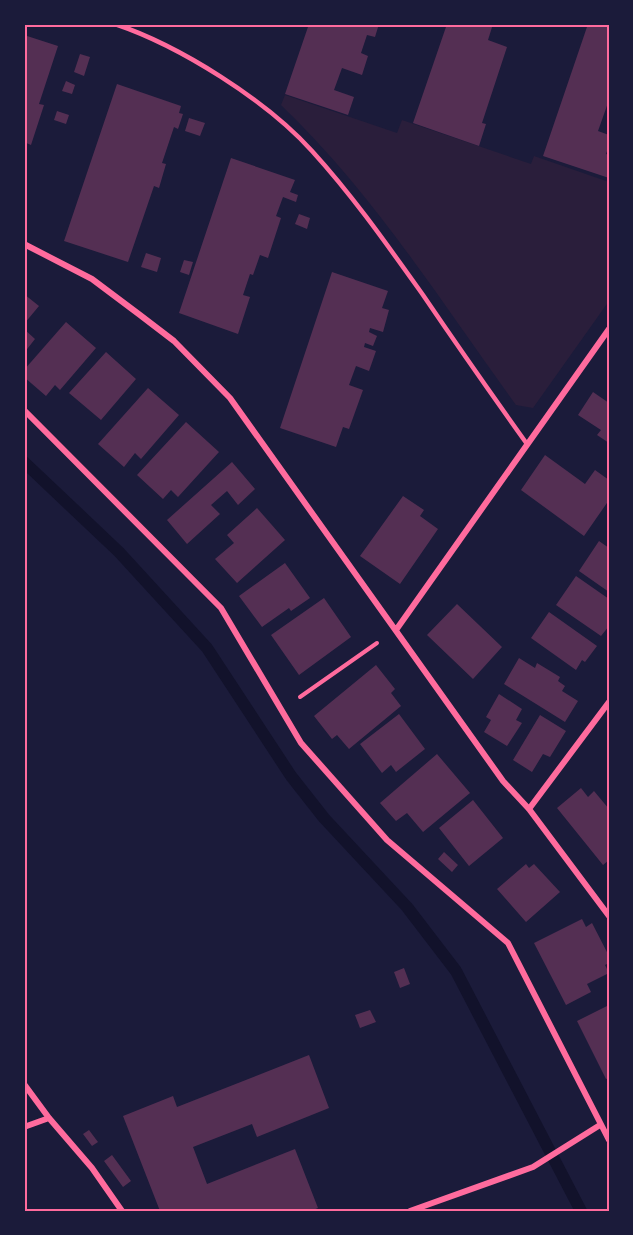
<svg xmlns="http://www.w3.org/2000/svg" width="633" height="1235" viewBox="0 0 633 1235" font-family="Commissioner,sans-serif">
  <rect width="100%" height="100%" fill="#1b1b3a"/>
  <path fill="#2a1e3b" d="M285,95l112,38 5,-13 129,44 3,-8 75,26v119l-76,107 -17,-3c-74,-102 -143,-212 -235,-300z"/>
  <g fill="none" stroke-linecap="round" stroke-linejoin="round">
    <path stroke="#12122b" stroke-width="12" d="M24,462l95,90 88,96 84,128 33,42 83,89 49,64 125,240"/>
  </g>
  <path fill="#542f53" d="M309,24h70l-4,13 -8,-2 -6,18 7,3 -6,19 -20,-7 -8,22 20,7 -6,18 -63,-21z
    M447,24h46l-5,16 19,7 -25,76 4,1 -7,22 -66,-23z
    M588,24h21v76l-11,31 11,4v10l-3,9 3,1v23l-66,-22z
    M24,35l34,11 -19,58 5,1 -13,40 -7,-3z
    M80,54l10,3 -6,19 -10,-4z
    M66,81l9,4 -3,9 -10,-3z
    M117,84l64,22 -2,7 4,1 -5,15 -4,-2 -12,36 4,1 -7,24 -5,-2 -26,76 -64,-21z
    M57,111l12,4 -3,9 -12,-4z
    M189,118l16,5 -5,13 -15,-5z
    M231,158l64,22 -5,12 8,3 -2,7 -13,-5 -7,19 5,2 -13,40 -8,-3 -7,20 -3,-1 -7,21 7,2 -12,37 -59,-21z
    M299,214l11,4 -3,11 -12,-5z
    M146,253l15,5 -4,14 -16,-5z
    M184,260l9,2 -4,13 -9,-3z
    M332,272l56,19 -6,17 7,2 -6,22 -13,-4 -1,4 8,4 -4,10 -8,-3 -1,4 12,4 -7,20 -13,-5 -7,19 14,5 -14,39 -6,-2 -7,20 -56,-19z
    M24,294l15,12 -15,18z
    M66,322l30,26 -36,42 -5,-5 -9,11 -22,-19v-7z
    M24,329l11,10 -11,14z
    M106,352l30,27 -35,41 -32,-27z
    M148,388l31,27 -38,44 -6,-6 -11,14 -26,-23z
    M593,392l16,11v40l-12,-8 4,-5 -23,-15z
    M186,422l33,30 -41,45 -7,-7 -8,9 -26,-24z
    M545,455l40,29 10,-14 14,10v20l-25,36 -63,-46z
    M232,462l23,27 -17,16 -11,-14 -16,14 9,9 -33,30 -20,-24z
    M403,496l21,14 -4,6 18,13 -38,55 -40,-28z
    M257,508l28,32 -48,43 -22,-24 19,-16 -7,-8z
    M599,541l10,7v44l-30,-21z
    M285,563l25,35 -19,13 -2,-3 -27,19 -23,-31z
    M576,576l33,23v27l-8,10 -45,-31z
    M324,598l27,39 -52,38 -28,-40z
    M457,604l45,43 -29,32 -46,-44z
    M549,612l48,34 -12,16 -3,-2 -6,10 -45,-32z
    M519,658l16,10 2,-5 23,14 -2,4 7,5 -3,5 16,10 -13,21 -61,-38z
    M376,665l19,24 -4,4 10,13 -52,43 -12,-14 -5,4 -18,-23z
    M499,694l23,15 -6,11 6,3 -15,23 -23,-14 7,-12 -5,-3z
    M399,714l26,35 -29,23 -5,-7 -9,8 -22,-29z
    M540,715l26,16 -16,26 -7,-3 -11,18 -19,-12z
    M437,754l33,39 -47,39 -16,-19 -11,8 -16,-18z
    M581,788l7,9 6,-6 15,18v51l-6,5 -46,-57z
    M473,800l30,38 -34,28 -30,-38z
    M444,852l14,13 -6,7 -14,-13z
    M526,864l3,4 5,-4 26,28 -34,30 -29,-33z
    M582,919l4,8 6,-4 17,33v7l-4,2 4,8 -22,11 4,8 -25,13 -32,-62z
    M404,968l6,16 -10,4 -6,-16z
    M609,1005v73l-3,1 -29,-58z
    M370,1010l6,12 -16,6 -5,-13z
    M309,1055l20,53 -72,29 -5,-13 -59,23 14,37 88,-35 23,59 -7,3h-151l-37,-95 50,-20 4,11z
    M89,1130l9,12 -6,4 -9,-12z
    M112,1155l19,26 -8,6 -19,-26z"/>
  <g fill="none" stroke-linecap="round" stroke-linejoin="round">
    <path stroke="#ff6b9d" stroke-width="4" d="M300,697l77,-54"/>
    <path stroke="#ff6b9d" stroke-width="4.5" d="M115,24c65,22 151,76 197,127 41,45 76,95 111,144 34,50 69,100 104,149"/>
    <path stroke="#ff6b9d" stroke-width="6" d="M24,244l68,35 48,36 34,26 56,57 273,383 26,28 80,107
      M24,410l197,198 80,135 86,97 121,103 101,197
      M396,630l213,-301
      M529,809l80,-107
      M24,1084l25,34 43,50 30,43
      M24,1127l25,-9
      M410,1211l123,-44 67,-42"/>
  </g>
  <rect width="633" height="1235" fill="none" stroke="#1b1b3a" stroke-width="51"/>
  <rect x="26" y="26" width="582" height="1184" fill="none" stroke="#ff6b9d" stroke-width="2"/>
</svg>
